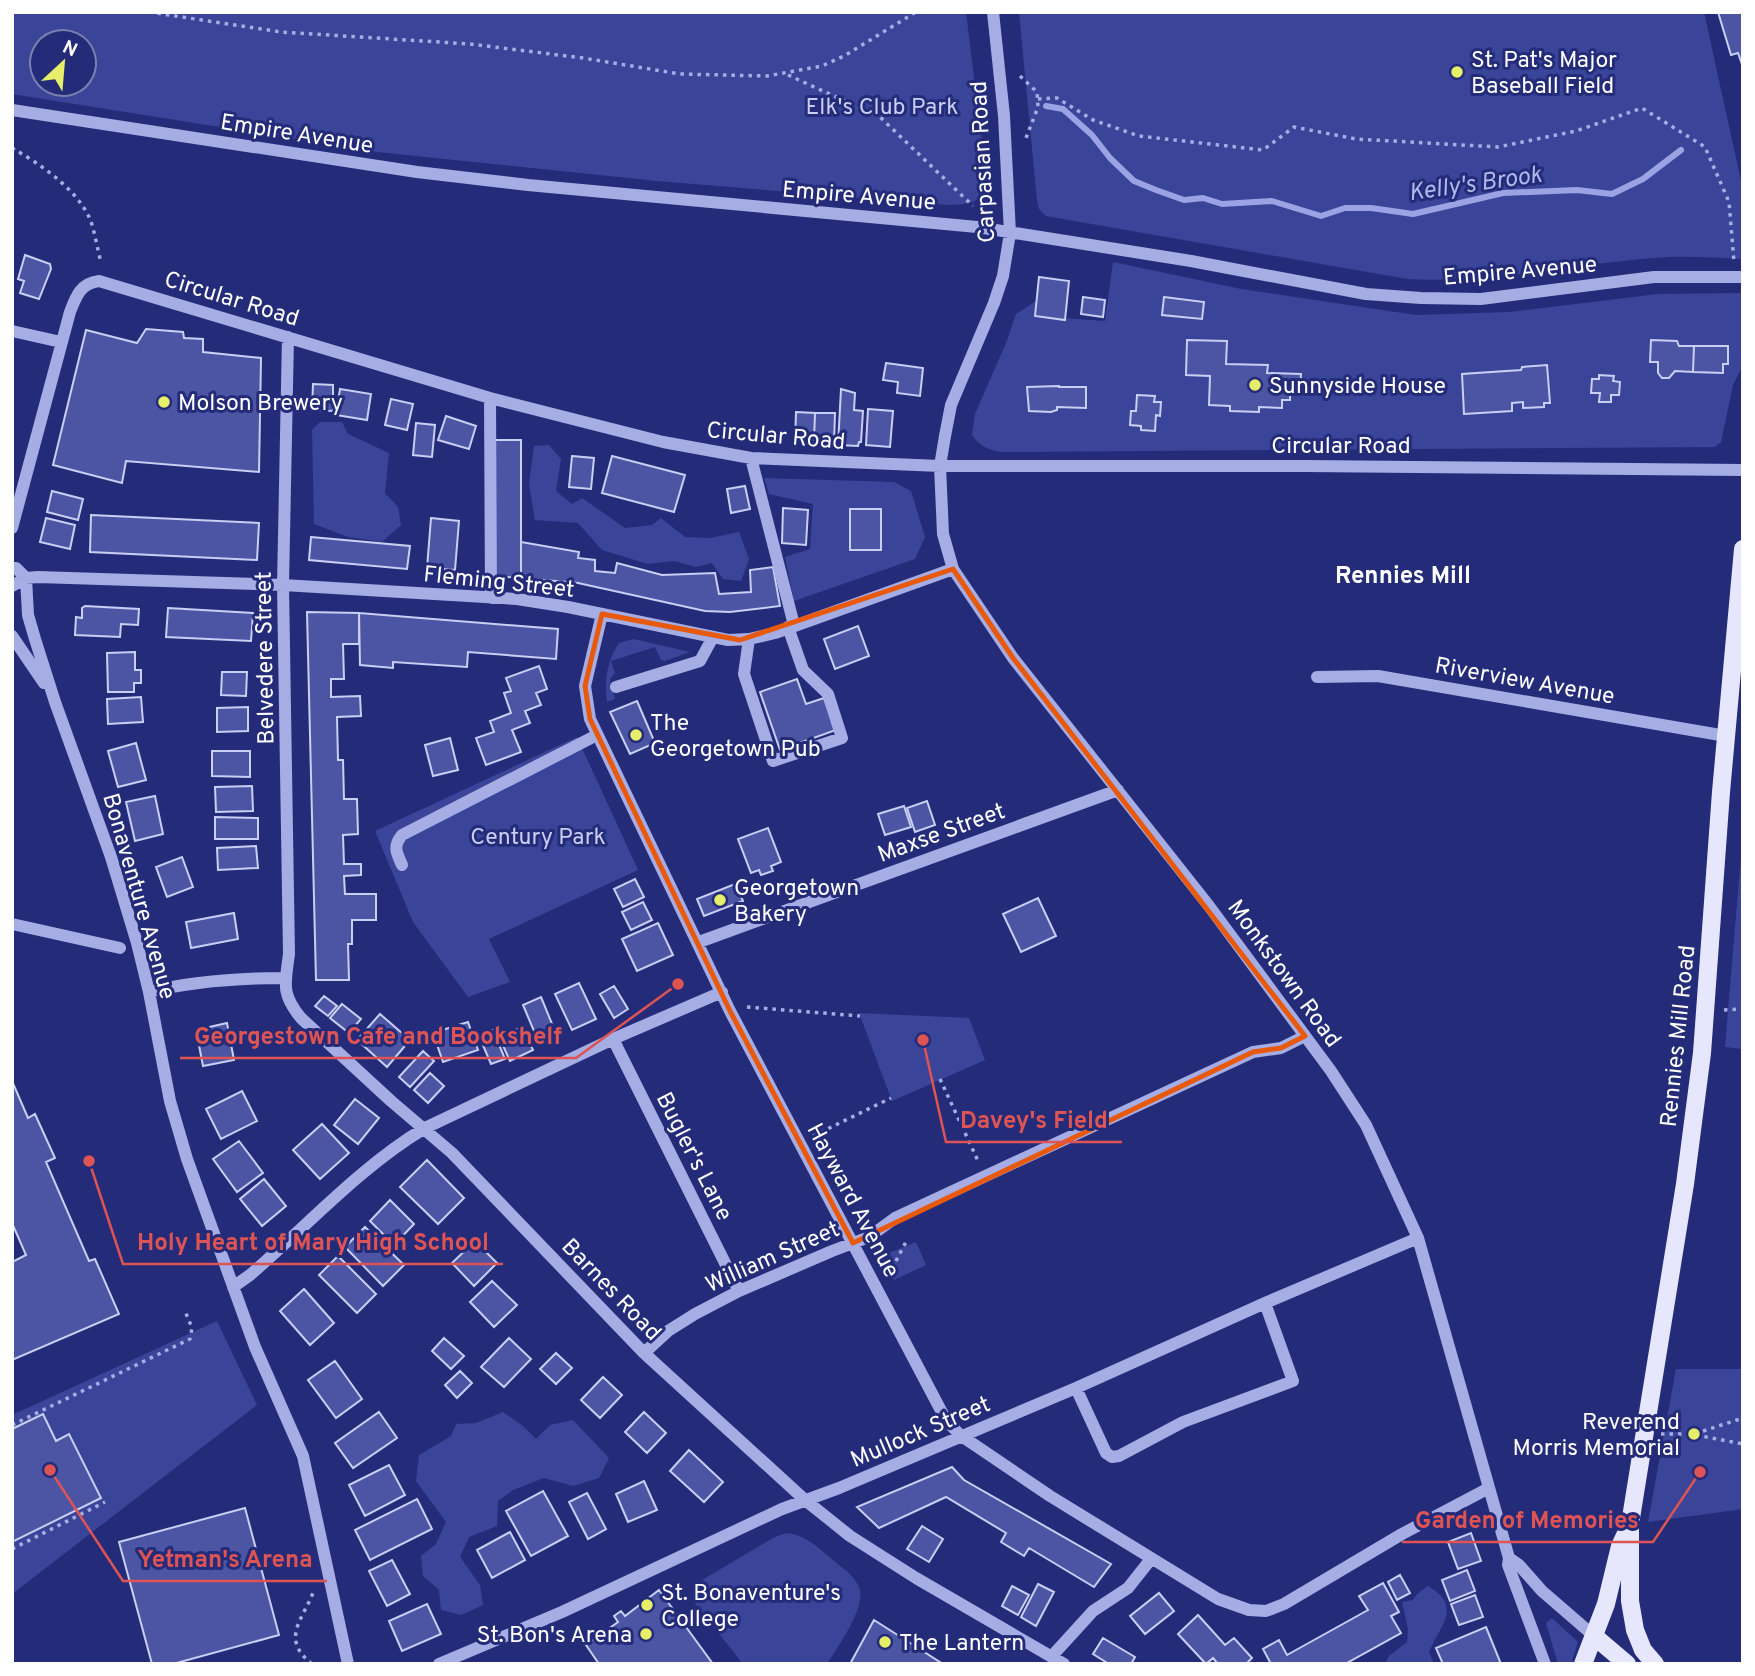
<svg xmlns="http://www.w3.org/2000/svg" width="1755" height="1676" viewBox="0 0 1755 1676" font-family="Overpass,sans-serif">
  <rect width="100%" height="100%" fill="#242c7a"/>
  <path fill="#3a4599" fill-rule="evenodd" d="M12,12h954l20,164c-3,27 -12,28 -37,29l-292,-24 -280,-29 -365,-58zM42,42h42v42h-42z
    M1019,12h685l39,178v69c-25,-1 -50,-3 -75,-2 -87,5 -173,27 -261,22l-361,-63 -7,-7 -2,-8z
    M1113,262l128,27 175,26 94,-3 148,-18 85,-1v72l-10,20 -12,57 -6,5 -715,5c-13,-3 -20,-6 -28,-17l3,-21 31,-71 10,-29 20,-13 -1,15 70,5z
    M320,422h22l6,12 41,19 -4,40 13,14 3,18 -19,17 -34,-5 -34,-13 -2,-94z
    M549,445l12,14 -5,32 16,13 10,-6 43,30 27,-3 9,-7 24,19 25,1 29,-6 10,27 -8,22 -18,-2 -11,-16 -16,4 -22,-6 -26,3 -46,-14 -24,-27 -43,-3 -6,-36 5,-38z
    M764,478l130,4 17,9 14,46 -10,22 -121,42 -9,-44 25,-8 3,-45 -44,-10z
    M633,639l57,13 -25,9 -4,-1 -6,-13 -44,14 4,12 -5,6 5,20 -8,3c-3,-22 0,-41 12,-59z
    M577,737l61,133 -149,69 21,43 -42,15 -55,-75 -38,-91z
    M1743,832v217l-18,-2z
    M859,1013l110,5 16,42 -93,41z
    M916,1242l10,23 -32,15 -13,-24z
    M217,1321l40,84 -245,189v-179z
    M1676,1369h67v140l-95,13z
    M503,1412l20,14 13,13 14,-14 23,-5 36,38 -10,20 -26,8 -29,-8 -31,12 -15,11 -1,25 -28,11 -9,20 20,28 3,20 -22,10 -20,-5 -2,-20 -16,-14 -2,-20 15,-12 10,-22 -30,-41 3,-26 32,-19 5,-12 20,-1z
    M786,1533c20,2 31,14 46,26 10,9 26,19 28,32 4,19 -23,57 -33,73h-84l-50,-63c-1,-13 4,-17 14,-24l66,-39z
    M1428,1586c36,21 11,40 1,66l5,12h-49l4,-8 18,-14 1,-13 -6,-27 11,-2 4,-6z
    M1552,1618l26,24 -7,22h-13l-12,-41z"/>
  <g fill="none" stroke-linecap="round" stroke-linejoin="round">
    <path stroke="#9ba3e5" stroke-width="6" d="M1046,106l17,3 29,26 18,23 24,23 22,9 28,10 19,-2 19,6 50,-3 49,15 24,-8h26l42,6 90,-21 74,-3 35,4 31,-15 38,-29"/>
  </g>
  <path fill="#4c55a3" stroke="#c9cef3" stroke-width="2" d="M1718,12h25v55l-5,-14 -7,2z
    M25,255l25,9 1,5 -12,30 -19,-6 4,-12 -6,-2z
    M1039,277l30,4 -4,39 -30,-4z
    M1083,297l22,3 -2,17 -22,-3z
    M1164,297l40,5 -2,17 -40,-4z
    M146,329l37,3 1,6 19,1v13l58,6 -2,114 -133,-11 -4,22 -69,-18 33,-135 51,13z
    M1187,340l40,1 -1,23 42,1 -1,8 34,1 -1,20h-10v6h-8v8l-23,-1v5l-29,-1v-5l-21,-1 1,-29 -24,-1z
    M1651,340l26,1 2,5h15l-1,26 -18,-1 -6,7h-7l-4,-5v-11h-8z
    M1694,346h34v18h-5v9l-30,-1z
    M886,363l37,5 -3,28 -23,-3 1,-11 -15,-2z
    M1547,365l3,38h-6v4l-21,1v-6l-11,1v8l-48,3 -2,-40 59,-4 1,-3z
    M1599,375l15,1 -1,5 7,1 -1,13h-8v7h-12l1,-9h-9l1,-14h7z
    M313,384l20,1v26l-21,-1z
    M1059,386v1h27v21l-29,-1v3l-6,2 -22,-1 -2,-24z
    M340,389l31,5 -4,26 -31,-5z
    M841,389l14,4 -1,17 9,1 -2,31h-2l-1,4 -20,-1z
    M1137,395l18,1 -1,6h7l-1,14 -4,-1 -1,16 -14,-1v-4l-11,-1 1,-14h5z
    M391,399l22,5 -6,26 -22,-5z
    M868,409l25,2 -3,36 -24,-2z
    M796,412l19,1 -1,29h-19z
    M815,413h20l-1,30 -20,-1z
    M446,416l30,10 -7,23 -31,-9z
    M416,423l19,2 -3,32 -19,-2z
    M495,440h26v138l-27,-2z
    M572,456l22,2 -3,31 -22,-2z
    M612,456l73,19 -11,37 -72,-19z
    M745,486l5,23 -19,4 -4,-24z
    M52,491l31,8 -5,21 -31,-8z
    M783,508l25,2 -2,35 -24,-2z
    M850,509h31v41h-31z
    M91,515l168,8 -2,37 -167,-8z
    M46,518l29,7 -5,24 -30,-7z
    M431,518l28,3 -4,49 -28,-2z
    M311,537l99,9 -3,23 -98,-9z
    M521,542l58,10 -1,6 17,2v11l20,2 2,-10 45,12 53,-2 4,21 32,-2 -1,-22 23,-3 7,39 -50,6 -25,-1 -127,-28 -57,-5z
    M85,606l54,3 -1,16 -17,-1 -1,13 -45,-2 1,-18 6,1v-10z
    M168,608l85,5 -2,28 -85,-4z
    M307,612l52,1v31h-16l1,35h-13v18l29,-1 1,20 -24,1 1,43h5l1,39h13l1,35 -15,1 1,29h17v11l-17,1 1,18h31v26h-24v24h-4l1,36h-33z
    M359,613l199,16 -2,30 -88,-7 -1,15 -74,-5v6l-33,-3z
    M858,626l11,30 -34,13 -11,-30z
    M135,652v18h6v13h-7v9h-26l-1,-39z
    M539,666l8,23 -11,4 5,12 -16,6 5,12 -18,7 9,22 -35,13 -10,-27 18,-6 -4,-11 21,-8 -7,-20 7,-2 -5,-13z
    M222,672h25l-1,24 -25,-1z
    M797,679l9,25 18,-6 12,32 -56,20 -20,-58z
    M141,697l2,25 -35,2 -1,-25z
    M637,701l18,42 -25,11 -20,-42z
    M248,707v24l-31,1v-24z
    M450,738l8,32 -25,6 -8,-31z
    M136,743l10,37 -28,7 -10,-36z
    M212,751h38v26l-38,-1z
    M252,786l1,25 -37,1 -1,-25z
    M155,796l8,38 -28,7 -9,-39z
    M927,801l8,24 -20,7 -8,-24z
    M904,806l7,21 -26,8 -7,-21z
    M215,817l43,1v21h-43z
    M768,828l13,34 -10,4 2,5 -12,4 -2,-5 -8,3 -13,-34z
    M256,846l2,22 -40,2 -1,-22z
    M182,857l11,30 -26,10 -11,-30z
    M635,879l9,18 -21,10 -9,-18z
    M735,884l8,17 -39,15 -7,-17z
    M1038,898l18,38 -35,16 -18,-38z
    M643,902l9,18 -21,10 -9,-18z
    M234,913l4,26 -47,9 -5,-26z
    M658,923l15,32 -36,16 -15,-32z
    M579,983l17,36 -24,11 -17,-36z
    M614,986l14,23 -14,9 -14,-24z
    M324,996l13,10 -9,10 -13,-10z
    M541,997l16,39 -18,7 -16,-38z
    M342,1004l19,15 -12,14 -19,-15z
    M380,1014l30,26 -23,27 -30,-27z
    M468,1022l10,28 -35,12 -10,-29z
    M227,1023l7,37 -31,6 -7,-36z
    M522,1027l11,23 -23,11 -11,-24z
    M493,1030l12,29 -14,5 -12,-28z
    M423,1051l11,10 -24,26 -11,-10z
    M430,1073l14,13 -16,17 -14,-13z
    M12,1081l16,37 7,-4 20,44 -9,4 43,99 6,-2 24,55 -107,46v-98l14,-7 -14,-32z
    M242,1091l15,30 -36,18 -15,-30z
    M355,1099l24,19 -21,26 -24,-19z
    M322,1124l27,29 -29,26 -27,-29z
    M239,1141l24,32 -26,19 -24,-33z
    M427,1160l37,38 -26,26 -38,-37z
    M264,1179l22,27 -24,20 -22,-27z
    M390,1200l24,24 -20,21 -24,-24z
    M365,1227l39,38 -21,21 -38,-39z
    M475,1241l22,22 -23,23 -22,-23z
    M338,1256l38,38 -19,19 -38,-38z
    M492,1281l25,24 -23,22 -24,-25z
    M304,1289l30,34 -24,22 -30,-34z
    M444,1338l20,18 -13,13 -19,-18z
    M509,1338l22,21 -27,28 -23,-20z
    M556,1353l16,15 -16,16 -16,-15z
    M335,1361l27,38 -26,19 -28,-38z
    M460,1371l12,12 -15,15 -12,-13z
    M603,1377l19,18 -22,23 -19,-18z
    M379,1412l18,26 -44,30 -18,-25z
    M644,1412l22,21 -19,20 -22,-21z
    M43,1414l13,27 13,-7 32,64 -89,44v-113z
    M689,1450l34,32 -19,20 -34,-31z
    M389,1465l16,30 -40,21 -16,-31z
    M952,1467l12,13 147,84 -17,23 -65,-39 -5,8 -23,-14 5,-9 -60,-36 -67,31 -22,-21z
    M644,1481l13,29 -29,12 -12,-28z
    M543,1491l25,45 -37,20 -25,-45z
    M587,1493l19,36 -18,10 -19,-37z
    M417,1499l15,30 -62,31 -15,-30z
    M245,1508l34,127 -106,29h-21l-33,-122z
    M922,1526l21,13 -14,23 -22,-13z
    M510,1532l15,28 -33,18 -15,-28z
    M1471,1533l10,28 -23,8 -10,-27z
    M392,1560l18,34 -23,12 -18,-35z
    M1467,1570l8,21 -25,10 -8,-21z
    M1400,1575l10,18 -13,7 -9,-18z
    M1383,1583l16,29 -8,4 10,17 -56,31h-74l-8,-15 16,-9 8,15 81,-45 -9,-14z
    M1038,1584l16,8 -18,34 -15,-9z
    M1012,1586l17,9 -11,20 -16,-9z
    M659,1590l54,74h-114l-13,-19 32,-23 -4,-6 7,-5 4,5z
    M1159,1593l15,18 -29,23 -15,-18z
    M1475,1595l8,22 -24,8 -8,-21z
    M427,1604l14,30 -39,17 -13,-30z
    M1198,1615l27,30 9,-7 18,20 -6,6h-28l-5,-6 -7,6 -28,-30z
    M874,1620l69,44h-93z
    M1486,1627l15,37h-58l-7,-16z
    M1103,1638l32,19 -4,7h-22l-16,-10z"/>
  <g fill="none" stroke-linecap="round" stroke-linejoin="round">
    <path stroke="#a6ade4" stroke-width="3.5" stroke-dasharray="3.5 5" stroke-linecap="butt" d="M149,12l132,20 189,12 113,14 97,16 87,2 55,-10 22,-10 72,-44
      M788,75l92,42 93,89
      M1020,76l17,16 1,15 -12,31
      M1038,99l19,-1 36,22 46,16 124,14 31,-23 62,12 142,8 78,-16 66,-23 63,39 24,55 5,60
      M12,148c28,16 64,40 78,71 5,13 7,29 11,43
      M747,1007l113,9
      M1724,1010l19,-1
      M940,1079l39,84
      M813,1136l78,-38
      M888,1276l19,-36
      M12,1425l178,-86 2,-11 -7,-17
      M1661,1434h33l49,-16
      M1696,1435l47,9
      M12,1549l93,-47
      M312,1664c-33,-26 -8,-45 2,-74"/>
    <path stroke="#a6ade4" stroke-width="12" d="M993,12l11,104 6,117 -7,43 -9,27 -43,102 -6,31 -5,30 3,68 10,35 60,89 196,248 122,165 35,54 52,113 91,320 -1,7 37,99
      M12,110l405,62 111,13 449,42 214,34 175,33 55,4 60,1 173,-22h89
      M12,331l49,11
      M288,337l-5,248 6,369c-4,30 -8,40 12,64l90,83 61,52 192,200 161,147 45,36 66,42 148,86
      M490,398l1,200
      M751,458l43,167
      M12,528l58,-216c6,-16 11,-29 29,-31l391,117 173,44 88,16 189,8h366l437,4
      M12,568h4l10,10
      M26,578l2,37 7,24 20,63 56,155 26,86 12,49 21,109 17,58 68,188 48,109 45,208
      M12,586l14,-8 12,-1 245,8 234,14 51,8 160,33 21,-1 26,-6 178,-64
      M602,614l-17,72 5,33 140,292 216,409 14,15 90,61 168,103 31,11 17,1 18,-7 118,-70 87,-46
      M12,636l32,47
      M749,639l-5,35 29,87 69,-23 -14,-44 -25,-24 -15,-43
      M1317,677l61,-1 348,60
      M616,687l84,-26 13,-24
      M402,865c-6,-13 -9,-19 0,-30l195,-100
      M12,924l108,24
      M699,942l419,-152
      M149,992c44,-11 91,-14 136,-14
      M613,1039l126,252
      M233,1287l17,-12c57,-49 110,-108 175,-147l188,-89 109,-47
      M644,1353l24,-22 27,-17 44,-23 93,-40 37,-14 26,-19 358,-166 28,-4 24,-12
      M1076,1388l30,65 6,4 7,-1 64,-34 110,-41 -28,-78
      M1509,1558l10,7 23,26 52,45
      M1052,1656l41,-45 35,-23 23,-29
      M439,1664l123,-52 220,-103 57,-21 237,-100 189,-85 153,-65"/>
    <path stroke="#e6e7fc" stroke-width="18" d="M1594,1636l33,28
      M1583,1664l23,-60 14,-58 10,-21
      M1655,1664l-12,-14 -8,-20 -5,-29v-77l55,-340 17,-131 19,-261 22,-243"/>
  </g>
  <path fill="none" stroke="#e8590c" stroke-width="5" stroke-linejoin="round" d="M953,569l60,89 292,378 -24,12 -28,4 -400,191 -123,-232 -140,-292 -5,-33 17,-72 138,26z"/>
  <g fill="#e7ee6a" stroke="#242c7a" stroke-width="2.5">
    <circle cx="1457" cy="72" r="7"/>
    <circle cx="1255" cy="385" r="7"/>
    <circle cx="164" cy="402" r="7"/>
    <circle cx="636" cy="735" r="7"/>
    <circle cx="720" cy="900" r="7"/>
    <circle cx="1694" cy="1434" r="7"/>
    <circle cx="647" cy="1605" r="7"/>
    <circle cx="646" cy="1634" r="7"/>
    <circle cx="885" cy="1642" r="7"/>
  </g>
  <g text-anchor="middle" stroke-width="6" stroke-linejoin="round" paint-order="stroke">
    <g font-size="23" fill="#fff" stroke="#242c7a" text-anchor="start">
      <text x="1471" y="67">St. Pat's Major<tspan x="1471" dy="26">Baseball Field</tspan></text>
      <text x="1269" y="393">Sunnyside House</text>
      <text x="178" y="410">Molson Brewery</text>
      <text x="650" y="730">The<tspan x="650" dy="26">Georgetown Pub</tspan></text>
      <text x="734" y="895">Georgetown<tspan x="734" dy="26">Bakery</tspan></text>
      <text x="1680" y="1429" text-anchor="end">Reverend<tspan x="1680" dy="26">Morris Memorial</tspan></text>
      <text x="661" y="1600">St. Bonaventure's<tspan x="661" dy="26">College</tspan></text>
      <text x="632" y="1642" text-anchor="end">St. Bon's Arena</text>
      <text x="899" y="1650">The Lantern</text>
    </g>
    <g font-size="23" fill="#c9cef3" stroke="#242c7a">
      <text x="882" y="114">Elk's Club Park</text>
      <text x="538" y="844">Century Park</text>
    </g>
    <g font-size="23" fill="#fff" stroke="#242c7a">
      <text transform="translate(297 133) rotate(9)" y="8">Empire Avenue</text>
      <text transform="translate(982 162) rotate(-93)" y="8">Carpasian Road</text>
      <text transform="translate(859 195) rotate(5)" y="8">Empire Avenue</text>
      <text transform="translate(1520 270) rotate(-5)" y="8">Empire Avenue</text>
      <text transform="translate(232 298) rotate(17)" y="8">Circular Road</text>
      <text transform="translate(776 435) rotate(5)" y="8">Circular Road</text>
      <text x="1341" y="453">Circular Road</text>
      <text transform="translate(499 581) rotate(6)" y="8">Fleming Street</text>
      <text transform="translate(264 658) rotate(-91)" y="8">Belvedere Street</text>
      <text transform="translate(1525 680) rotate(10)" y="8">Riverview Avenue</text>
      <text transform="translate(941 832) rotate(-20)" y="8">Maxse Street</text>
      <text transform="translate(140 896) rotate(74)" y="8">Bonaventure Avenue</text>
      <text transform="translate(1285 973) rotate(54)" y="8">Monkstown Road</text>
      <text transform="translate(1677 1036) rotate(-84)" y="8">Rennies Mill Road</text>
      <text transform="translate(695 1156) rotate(63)" y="8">Bugler's Lane</text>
      <text transform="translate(854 1200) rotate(62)" y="8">Hayward Avenue</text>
      <text transform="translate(772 1256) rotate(-24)" y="8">William Street</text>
      <text transform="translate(612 1289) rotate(46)" y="8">Barnes Road</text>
      <text transform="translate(920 1431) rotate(-23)" y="8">Mullock Street</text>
    </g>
    <g font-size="24" font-style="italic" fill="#b1b8ec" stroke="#242c7a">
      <text transform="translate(1475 183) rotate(-8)" y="8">Kelly's Brook</text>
    </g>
    <g font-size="24" font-weight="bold" fill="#fff" stroke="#242c7a">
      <text x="1403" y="583">Rennies Mill</text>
    </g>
  </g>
  <path fill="none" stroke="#de5353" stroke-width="2.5" d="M678 984L576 1058H180M923 1040L946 1142H1122M89 1161L123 1264H503M1700 1472L1653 1542H1402M50 1470L123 1581H327"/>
  <g fill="#de5353" stroke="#242c7a" stroke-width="2.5">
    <circle cx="678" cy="984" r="7"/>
    <circle cx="923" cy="1040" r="7"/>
    <circle cx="89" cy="1161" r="7"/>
    <circle cx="1700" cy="1472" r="7"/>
    <circle cx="50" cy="1470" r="7"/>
  </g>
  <g font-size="24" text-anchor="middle" font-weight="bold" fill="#de5353" stroke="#242c7a" stroke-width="6" stroke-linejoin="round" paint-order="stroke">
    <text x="378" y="1044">Georgestown Cafe and Bookshelf</text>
    <text x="1034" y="1128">Davey's Field</text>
    <text x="313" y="1250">Holy Heart of Mary High School</text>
    <text x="1527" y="1528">Garden of Memories</text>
    <text x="225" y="1567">Yetman's Arena</text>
  </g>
  <rect width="1755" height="1676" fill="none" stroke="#ffffff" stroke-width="28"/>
  <g transform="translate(63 63) rotate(26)"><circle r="33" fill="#242c7a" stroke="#7c80af" stroke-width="2"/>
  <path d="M0-5L12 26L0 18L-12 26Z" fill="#e7ee6a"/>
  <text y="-10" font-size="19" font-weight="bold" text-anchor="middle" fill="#ffffff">N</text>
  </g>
</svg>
